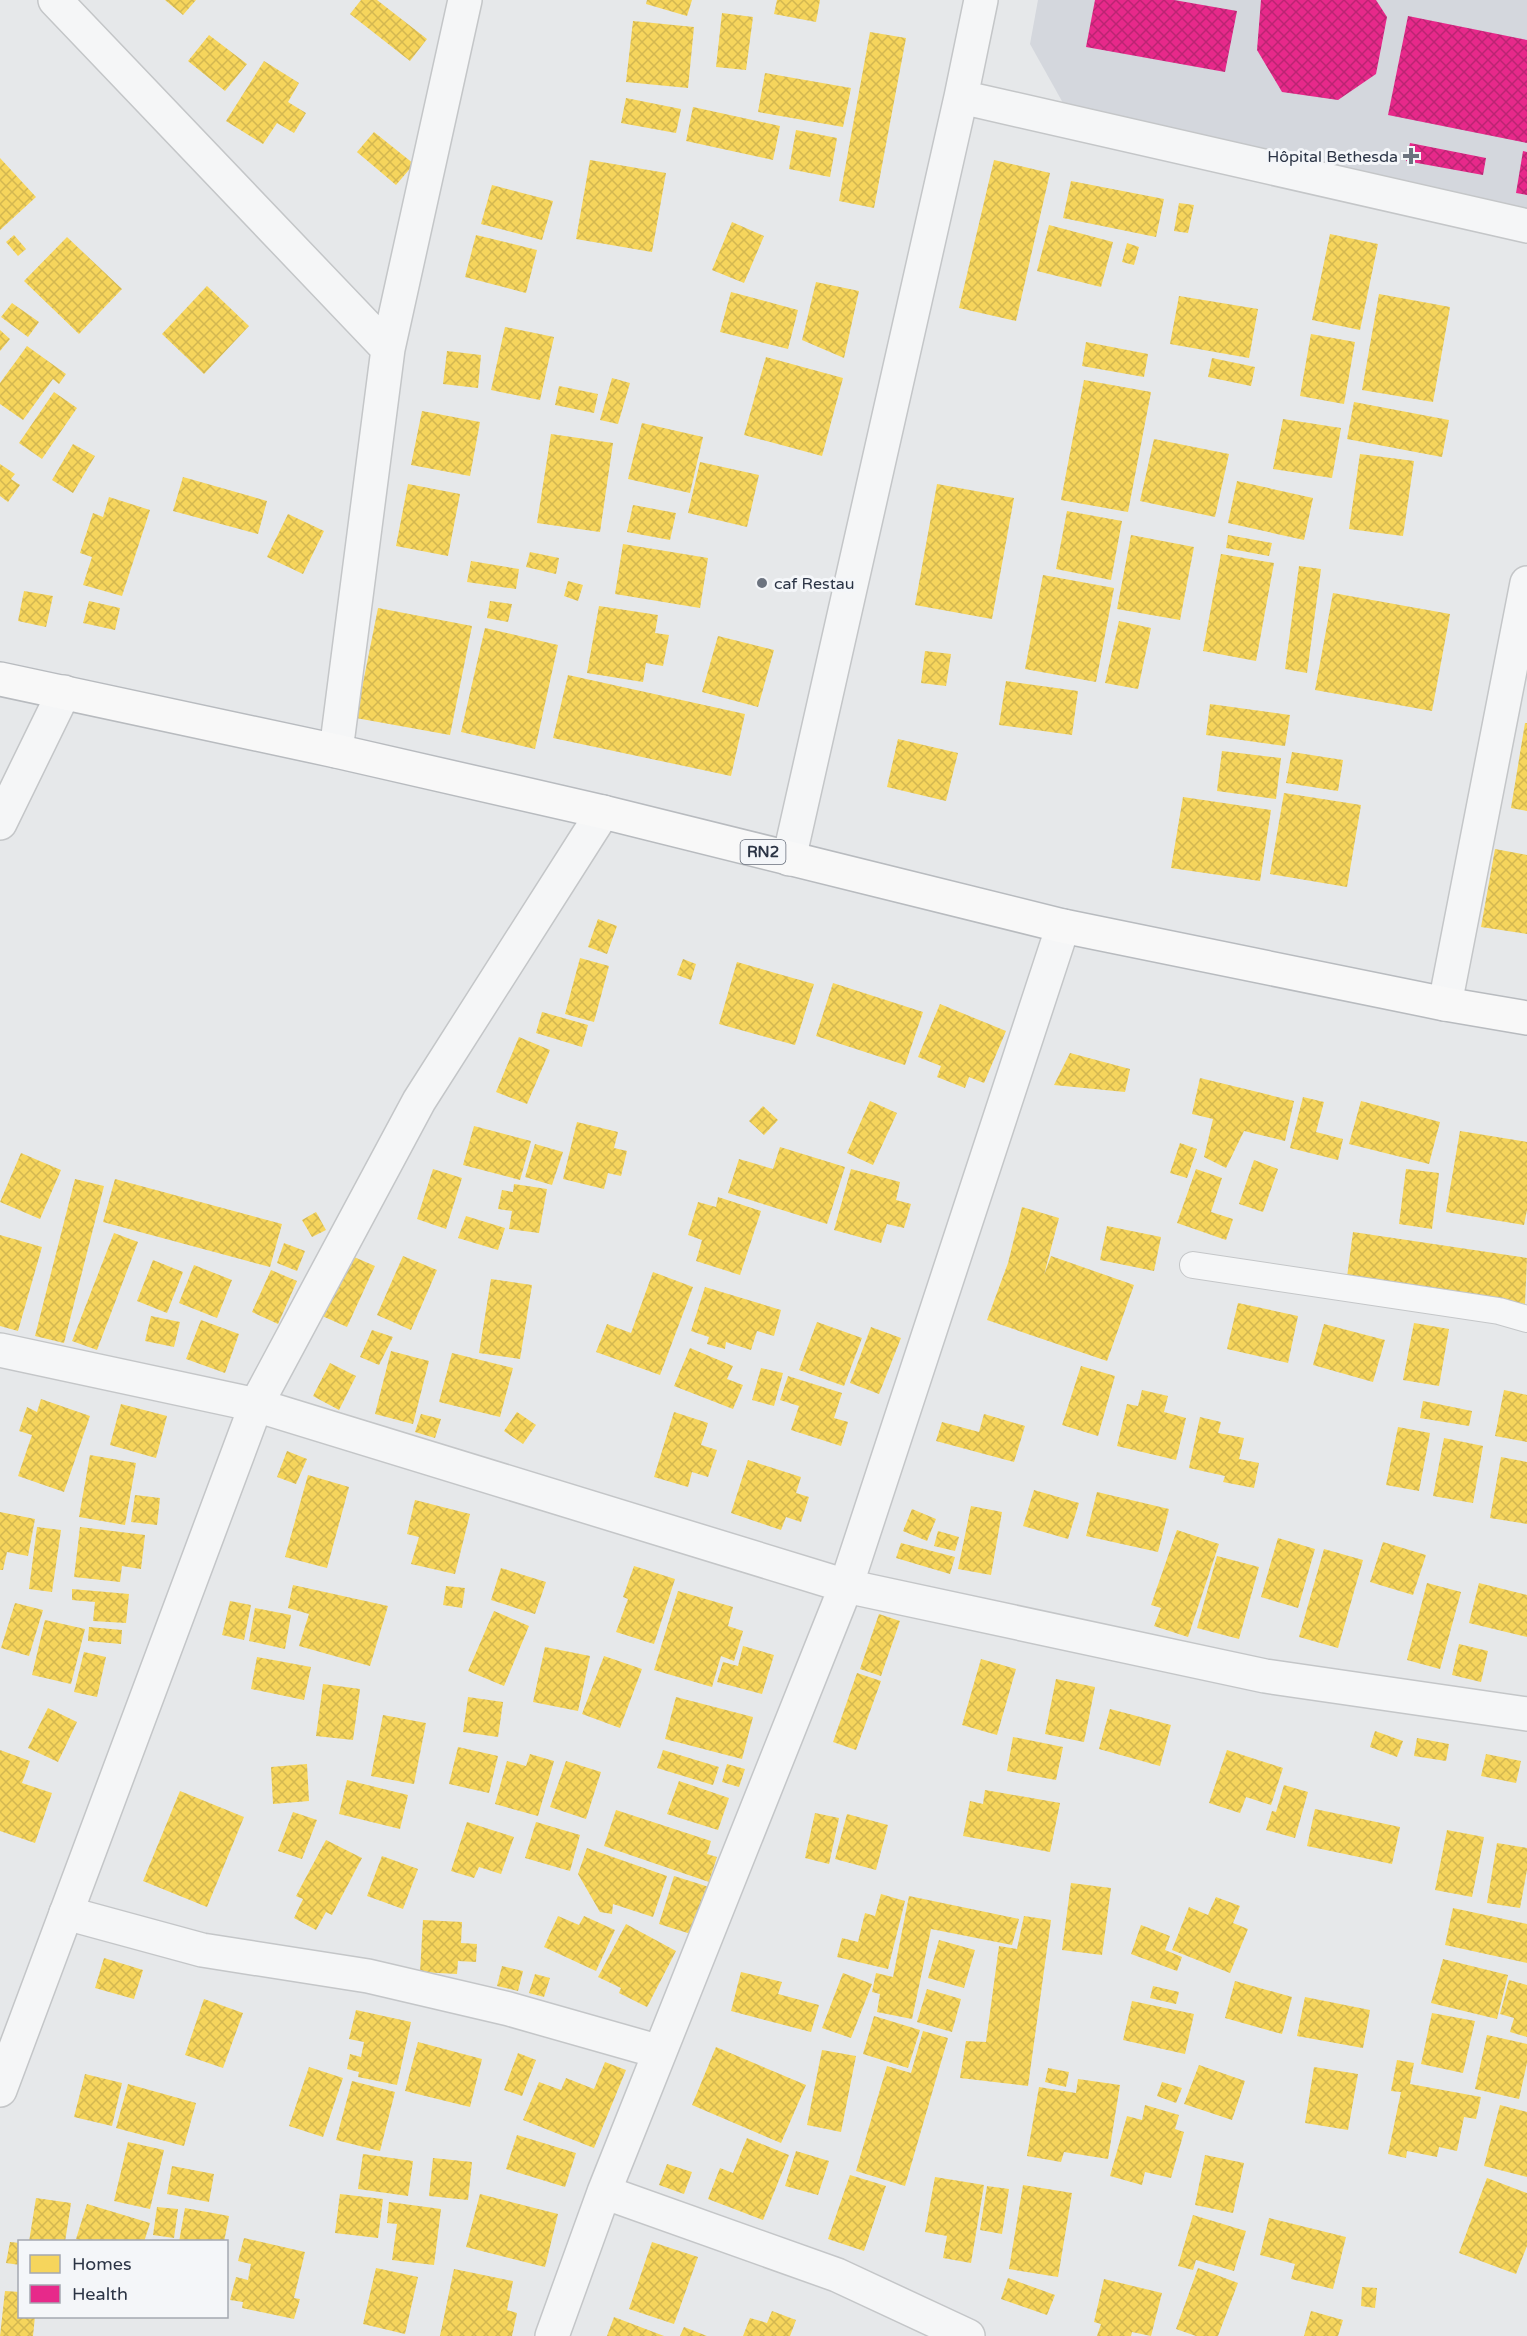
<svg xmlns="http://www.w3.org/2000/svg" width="1527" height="2336" viewBox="0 0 1527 2336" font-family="'Varela Round',sans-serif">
  <defs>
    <pattern id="homes-cross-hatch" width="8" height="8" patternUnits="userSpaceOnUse" patternTransform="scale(1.5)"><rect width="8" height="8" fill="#f6d55c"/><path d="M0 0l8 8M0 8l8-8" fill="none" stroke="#d3b751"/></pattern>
    <pattern id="health-cross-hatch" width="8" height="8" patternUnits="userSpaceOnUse" patternTransform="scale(1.5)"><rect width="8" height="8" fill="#e7298a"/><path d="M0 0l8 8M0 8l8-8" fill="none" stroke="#bb2473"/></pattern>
  </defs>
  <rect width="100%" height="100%" fill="#e6e8ea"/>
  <path fill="#d4d7dd" d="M1038,0h489v209l-464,-106 -33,-59z"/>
  <path fill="url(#homes-cross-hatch)" d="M165,0h31l-13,15z
    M361,0h16l50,39 -17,22 -60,-47z
    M647,0h45l-5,16 -41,-12z
    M777,0h43l-4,22 -42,-8z
    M722,13l31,4 -7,53 -30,-3z
    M633,21l61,6 -6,61 -62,-6z
    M870,32l36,6 -32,170 -35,-7z
    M209,35l38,29 -22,27 -37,-30z
    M264,61l35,22 -11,19 18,11 -12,20 -17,-10 -14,21 -37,-23z
    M765,73l86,15 -8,39 -85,-15z
    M626,98l55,11 -5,24 -55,-10z
    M693,107l87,19 -7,34 -87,-19z
    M796,130l41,8 -7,39 -41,-8z
    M374,132l40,32 -18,21 -39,-33z
    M0,158l36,39 -36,33z
    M590,160l76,13 -14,79 -76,-13z
    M994,160l56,13 -34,148 -57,-13z
    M1071,181l93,18 -8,38 -93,-19z
    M492,185l61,16 -11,39 -61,-16z
    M1179,203l15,2 -6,28 -14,-2z
    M732,222l32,14 -20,47 -32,-13z
    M1049,225l64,17 -12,45 -64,-16z
    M1330,234l48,10 -18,86 -48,-10z
    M14,235l12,14 -8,7 -12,-14z
    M476,235l61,15 -11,43 -61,-16z
    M67,237l55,52 -43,45 -55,-53z
    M1127,243l12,4 -5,18 -12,-3z
    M816,282l43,9 -15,67 -42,-18z
    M207,286l42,40 -45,48 -42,-40z
    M731,292l67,18 -10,39 -68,-17z
    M1379,294l71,13 -17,95 -71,-12z
    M1179,296l79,13 -9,49 -79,-14z
    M12,303l27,19 -11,15 -27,-20z
    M505,327l49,10 -14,63 -49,-10z
    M0,330l10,9 -10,12z
    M1311,334l44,8 -11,62 -44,-8z
    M1086,342l62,12 -4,23 -62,-11z
    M27,346l39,28 -7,10 -6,-5 -30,41 -23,-16v-21z
    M447,351l34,4 -3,33 -35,-4z
    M766,357l77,21 -21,78 -78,-21z
    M1212,358l43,9 -4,19 -43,-9z
    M612,378l18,5 -12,41 -18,-4z
    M1084,380l67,12 -23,120 -67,-12z
    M559,386l39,8 -4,19 -39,-8z
    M54,392l23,16 -35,51 -23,-16z
    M1354,402l95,18 -7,37 -95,-18z
    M422,411l58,11 -10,54 -59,-11z
    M1283,419l58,9 -9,50 -59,-9z
    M642,423l61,14 -13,56 -62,-14z
    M551,434l62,9 -13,89 -63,-9z
    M1154,439l75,15 -14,63 -75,-16z
    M73,444l22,12 -22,37 -21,-13z
    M1360,454l54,7 -11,75 -54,-7z
    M700,462l59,13 -12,52 -59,-14z
    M0,464l15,10 -4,5 9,6 -12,17 -8,-6z
    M183,477l84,24 -9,33 -85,-23z
    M1237,481l76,17 -9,42 -76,-17z
    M408,484l52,10 -12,62 -52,-10z
    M937,484l77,14 -22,121 -77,-14z
    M109,497l41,13 -28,86 -39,-11 9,-28 -12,-4 13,-40 10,4z
    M633,505l43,8 -6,27 -43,-8z
    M1067,511l55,10 -11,59 -55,-11z
    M288,514l36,17 -21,43 -36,-17z
    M1131,535l63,12 -14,73 -63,-11z
    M1228,535l44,8 -3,13 -43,-8z
    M623,544l85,14 -8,50 -85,-14z
    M530,552l29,6 -3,16 -30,-7z
    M1221,554l53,9 -18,98 -53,-10z
    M471,561l48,8 -3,20 -49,-7z
    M1299,566l22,3 -14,104 -22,-4z
    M1043,575l71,13 -18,94 -71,-13z
    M568,581l15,4 -5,16 -14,-5z
    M24,591l29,5 -7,31 -28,-6z
    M1333,593l117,21 -18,97 -117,-21z
    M89,601l31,7 -5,22 -32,-7z
    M490,601l22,3 -4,18 -21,-4z
    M599,606l59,9 -3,18 14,2 -6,31 -17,-3 -3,19 -56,-9z
    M378,608l94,18 -22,109 -94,-17z
    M1119,621l32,7 -13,61 -33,-6z
    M485,628l73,17 -23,104 -74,-17z
    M718,636l56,14 -16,57 -56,-15z
    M925,651l26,3 -5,32 -25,-3z
    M568,675l177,39 -14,62 -178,-38z
    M1006,681l72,10 -6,44 -73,-10z
    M1210,704l80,11 -5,31 -79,-11z
    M1525,723h2v88l-16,-3z
    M898,739l60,14 -12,48 -59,-14z
    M1222,751l59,7 -5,41 -59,-8z
    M1292,752l51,8 -5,31 -52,-8z
    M1284,793l77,12 -14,82 -77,-13z
    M1183,797l88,13 -11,71 -89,-13z
    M1495,849l32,6v79l-46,-7z
    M598,919l19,7 -10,28 -19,-7z
    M580,958l29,8 -15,56 -29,-8z
    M683,959l13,5 -5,16 -14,-5z
    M737,962l77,22 -19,61 -76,-21z
    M833,983l90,29 -18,53 -89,-29z
    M940,1004l66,27 -22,52 -15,-6 -4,11 -28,-11 4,-11 -23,-9z
    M542,1012l46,13 -6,22 -46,-14z
    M519,1037l31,13 -23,54 -31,-12z
    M1070,1053l60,16 -5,23 -71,-7z
    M1200,1078l94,23 -9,40 -41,-10 -18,37 -22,-11 9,-38 -21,-5z
    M1303,1097l21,5 -8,30 27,7 -5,21 -48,-12z
    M870,1101l27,12 -24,52 -26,-12z
    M1361,1101l79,21 -11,42 -80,-20z
    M763,1106l15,14 -14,15 -15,-14z
    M577,1122l41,10 -4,16 13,3 -6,25 -13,-3 -4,16 -41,-10z
    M474,1126l57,15 -11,39 -57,-15z
    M1460,1131l67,11v68l-3,15 -78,-13z
    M1180,1143l17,6 -10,29 -17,-5z
    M535,1144l28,8 -11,33 -27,-8z
    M780,1147l65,20 -18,57 -99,-31 11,-34 34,10z
    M21,1153l40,17 -21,49 -40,-17z
    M1254,1160l24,9 -15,43 -24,-8z
    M433,1169l29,9 -16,51 -29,-10z
    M851,1169l49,13 -4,18 15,4 -7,24 -17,-4 -6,19 -47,-13z
    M1196,1169l26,9 -11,34 22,7 -7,21 -49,-17z
    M1406,1169l33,4 -7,56 -33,-5z
    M75,1179l29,7 -40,157 -29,-7z
    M115,1179l167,45 -12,43 -167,-45z
    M514,1184l33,5 -8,44 -30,-4 3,-18 -14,-2 4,-19 11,2z
    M718,1197l43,14 -21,64 -44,-14 6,-21 -14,-5 10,-33 18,5z
    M1022,1207l37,11 -15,57 7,-19 83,29 -27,76 -120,-41 21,-57z
    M316,1212l10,18 -14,7 -10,-17z
    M466,1216l39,12 -7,22 -40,-12z
    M1107,1226l54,11 -7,34 -54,-11z
    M1353,1232l174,26 -2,46 -178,-27z
    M114,1233l24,9 -41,108 -25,-9z
    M0,1235l42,12 -24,84 -18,-5z
    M284,1243l21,8 -8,20 -20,-8z
    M347,1254l28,12 -28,61 -27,-12z
    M403,1256l34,14 -26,60 -34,-15z
    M153,1260l30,12 -16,41 -30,-12z
    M194,1265l38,15 -15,38 -38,-15z
    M271,1270l26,11 -19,43 -26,-12z
    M653,1272l40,15 -33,88 -64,-23 11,-28 24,9z
    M491,1279l41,6 -12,74 -41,-6z
    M705,1287l76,23 -7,26 -17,-5 -6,19 -25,-8 -1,7 -18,-5 2,-7 -18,-6z
    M1238,1303l60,13 -10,47 -61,-14z
    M151,1316l29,6 -6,25 -29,-6z
    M201,1320l38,14 -14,39 -39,-14z
    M817,1322l45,16 -18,48 -45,-16z
    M1414,1323l35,6 -10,57 -36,-6z
    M1324,1324l61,16 -12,42 -60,-17z
    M871,1327l30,11 -22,56 -29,-11z
    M372,1330l21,7 -14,28 -19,-8z
    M690,1348l43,18 -6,13 16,6 -10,24 -59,-23z
    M391,1351l38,10 -16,63 -38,-10z
    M452,1353l61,15 -13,49 -61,-15z
    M330,1363l26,13 -17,34 -26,-14z
    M1081,1366l34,10 -17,60 -36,-11z
    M761,1368l22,5 -9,33 -22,-6z
    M788,1376l54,17 -8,25 14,4 -7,24 -50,-16 8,-24 -19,-6z
    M1142,1390l26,6 -4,16 22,6 -10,42 -59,-14 10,-42 11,2z
    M1504,1390l23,5v47l-32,-6z
    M41,1399l49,17 -26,76 -46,-16 14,-41 -13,-4 8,-24 10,5z
    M1423,1401l49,10 -3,15 -49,-8z
    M121,1404l46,12 -11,42 -46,-13z
    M517,1412l19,13 -13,19 -19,-13z
    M674,1412l34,11 -7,22 16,5 -9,27 -16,-5 -4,15 -34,-10z
    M421,1414l20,5 -6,19 -20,-6z
    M984,1414l41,12 -11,36 -78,-21 6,-19 37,10z
    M1200,1417l21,5 -3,11 26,5 -5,21 20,4 -5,25 -31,-6 2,-6 -36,-8z
    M1398,1427l32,6 -11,58 -33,-6z
    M1444,1438l39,8 -10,57 -40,-7z
    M287,1451l20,8 -11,25 -19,-7z
    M90,1455l46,8 -11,62 -46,-8z
    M1501,1457l26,5v62l-37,-6z
    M748,1460l53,17 -5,16 13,4 -8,25 -15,-5 -5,13 -50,-17z
    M308,1475l41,12 -22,81 -42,-11z
    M1034,1490l45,13 -11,36 -45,-13z
    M1097,1492l72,17 -11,43 -72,-16z
    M135,1495l25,3 -3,27 -26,-3z
    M415,1500l55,14 -15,60 -44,-10 8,-27 -12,-3z
    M971,1506l31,6 -11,63 -33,-6z
    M912,1509l24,10 -9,22 -24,-10z
    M0,1512l35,7 -7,37 -21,-4 -4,18h-3z
    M37,1527l24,3 -9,62 -23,-3z
    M80,1527l65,8 -4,34 -19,-3 -2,16 -46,-5z
    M1177,1530l42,14 -31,93 -34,-11 7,-18 -10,-3z
    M938,1531l21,6 -4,14 -21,-5z
    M1278,1538l37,11 -17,59 -37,-11z
    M1383,1542l43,13 -13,40 -43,-13z
    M901,1543l54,14 -5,17 -54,-16z
    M1324,1549l39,11 -25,88 -39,-11z
    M1217,1556l42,11 -20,72 -42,-11z
    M634,1566l41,13 -21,65 -38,-12 12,-33 -5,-2z
    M501,1568l45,14 -11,32 -44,-14z
    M1427,1583l34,9 -21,77 -33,-9z
    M1479,1583l48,12v42l-58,-14z
    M293,1585l95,21 -18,60 -71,-20 10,-32 -21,-6z
    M446,1586l19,2 -3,20 -19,-3z
    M72,1589l57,5 -3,29 -33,-2 2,-19 -23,-2z
    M678,1591l55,16 -5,19 15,5 -9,30 -13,-5 -9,31 -58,-17z
    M230,1601l21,4 -7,35 -22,-5z
    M15,1603l28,7 -14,46 -28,-8z
    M255,1608l36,7 -6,34 -36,-8z
    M494,1611l35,15 -25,60 -36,-15z
    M879,1614l21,7 -19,55 -21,-7z
    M45,1620l40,9 -14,55 -39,-9z
    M89,1627l33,3 -1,14 -33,-3z
    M1459,1644l29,7 -7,31 -29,-7z
    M743,1646l31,9 -12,39 -45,-12 6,-20 15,4z
    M545,1647l45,9 -12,55 -45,-9z
    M84,1652l22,5 -9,40 -23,-5z
    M604,1656l38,13 -22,59 -38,-14z
    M257,1657l54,10 -7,33 -53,-11z
    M981,1659l35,10 -19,66 -35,-10z
    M857,1673l24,8 -25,69 -23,-8z
    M1056,1679l39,8 -11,55 -39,-8z
    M323,1684l37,5 -7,51 -37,-4z
    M468,1697l35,5 -5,35 -35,-5z
    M676,1697l77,20 -11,42 -77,-20z
    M48,1708l29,14 -19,40 -30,-14z
    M1110,1709l61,16 -11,41 -61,-17z
    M383,1715l43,8 -12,61 -43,-8z
    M1375,1731l28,10 -6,16 -27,-10z
    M1013,1737l50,10 -7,33 -49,-9z
    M1417,1738l32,6 -3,17 -32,-5z
    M458,1747l40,9 -9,37 -40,-9z
    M0,1750l30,11 -8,22 30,10 -17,50 -35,-12z
    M663,1750l56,17 -6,18 -56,-17z
    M1227,1750l56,18 -12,37 -25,-8 -6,16 -31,-10z
    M530,1754l24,7 -16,55 -43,-12 12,-43 19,5z
    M1486,1754l35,7 -5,22 -35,-7z
    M566,1761l35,11 -15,47 -36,-12z
    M307,1764l2,37 -36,3 -2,-37z
    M727,1764l18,5 -6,18 -17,-5z
    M347,1780l61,15 -8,34 -61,-15z
    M679,1781l50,17 -11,32 -51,-16z
    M1284,1785l24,7 -13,46 -29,-8 6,-19 4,1z
    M985,1790l75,13 -10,49 -87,-16 7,-35 13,3z
    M180,1791l64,26 -37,90 -64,-26z
    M1315,1809l85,18 -8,37 -85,-18z
    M616,1810l95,31 -4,13 10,3 -8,25 -105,-36z
    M293,1812l24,8 -15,39 -24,-8z
    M815,1813l24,5 -10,46 -24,-6z
    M847,1814l41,11 -12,45 -41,-11z
    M467,1822l47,15 -13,37 -22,-7 -5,11 -23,-7z
    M536,1822l44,13 -10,36 -45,-13z
    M1447,1830l37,7 -12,60 -37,-7z
    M326,1840l36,18 -30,57 -6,-3 -10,18 -22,-12 9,-19 -7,-3z
    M1497,1843l30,5v22l-7,38 -33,-5z
    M587,1848l80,28 -14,41 -40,-13 -1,10 -12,-2 -22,-38z
    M382,1856l36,13 -15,40 -36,-13z
    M674,1876l35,11 -15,48 -35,-11z
    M1071,1883l40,5 -9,67 -40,-5z
    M881,1894l24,7 -17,68 -51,-12 5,-19 16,4 7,-29 10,3z
    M909,1896l110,23 -7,26 -81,-16 -19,90 -35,-7 3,-18 -8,-2 4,-19 17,4z
    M1216,1897l24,9 -7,17 15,6 -18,44 -58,-23 17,-43 19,8z
    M1453,1908l74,16v39l-82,-18z
    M558,1916l21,9 5,-9 31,14 -19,41 -52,-24z
    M1024,1916l27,4 -23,166 -68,-8 6,-37 20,1 13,-96 18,3z
    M423,1920l39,2 -1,21 16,1 -1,18 -18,-1 -1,13 -37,-2z
    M626,1924l50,27 -29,56 -28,-14 2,-5 -23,-11z
    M1141,1925l29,11 -5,14 17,7 -5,14 -46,-17z
    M939,1940l36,10 -11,38 -36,-10z
    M104,1958l39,12 -9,29 -39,-11z
    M1443,1959l65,16 -11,44 -66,-16z
    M502,1966l21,5 -5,20 -21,-5z
    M741,1972l41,10 -4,12 41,11 -8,27 -80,-21z
    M843,1973l29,11 -21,54 -29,-10z
    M535,1974l15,4 -6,19 -15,-4z
    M1509,1980l18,5v52l-17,-5 4,-14 -14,-4z
    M1235,1981l57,16 -10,37 -57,-16z
    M1153,1986l26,6 -3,12 -26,-6z
    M927,1989l34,10 -9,33 -35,-10z
    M1305,1997l65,13 -7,38 -66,-12z
    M204,1999l39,14 -20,55 -38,-13z
    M1132,2001l62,13 -9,40 -62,-14z
    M356,2010l55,12 -14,63 -39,-8 1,-5 -12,-3 3,-15 11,3 3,-15 -15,-3z
    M1432,2013l43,8 -12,52 -42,-9z
    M874,2016l46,14 -12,38 -45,-14z
    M923,2031l25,7 -43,148 -49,-15 31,-105 24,7z
    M1487,2035l40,9v19l-8,36 -44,-10z
    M418,2042l64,17 -12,48 -65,-16z
    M716,2047l90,38 -25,58 -89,-38z
    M822,2050l34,6 -15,76 -34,-7z
    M518,2053l18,7 -14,36 -18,-6z
    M1397,2060l17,3 -4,21 71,13 -5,22 -12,-2 -7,34 -18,-4 -2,10 -30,-6 -1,7 -18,-4 13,-62 -10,-1z
    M605,2062l21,8 -32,78 -71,-28 16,-38 22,8 5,-12 28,11z
    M1199,2065l46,16 -13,39 -48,-16z
    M309,2067l34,11 -20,59 -34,-11z
    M1314,2067l44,7 -10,56 -43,-7z
    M1048,2068l21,4 -3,15 -21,-5z
    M85,2074l37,9 -10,43 -38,-9z
    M1078,2079l42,6 -12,74 -44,-7 -3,10 -34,-6 12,-69 37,6z
    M352,2081l43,11 -15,59 -44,-11z
    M1162,2082l20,6 -6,15 -19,-7z
    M128,2084l68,19 -12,43 -68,-18z
    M1145,2105l34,10 -4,14 9,3 -13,46 -26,-6 -3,13 -32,-9 17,-60 15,4z
    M1500,2105l27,7v65l-43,-11z
    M517,2135l59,18 -11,34 -59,-18z
    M747,2138l42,17 -26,65 -55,-21 12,-31 13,5z
    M128,2142l36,8 -14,59 -36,-8z
    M796,2151l33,10 -11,34 -33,-9z
    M363,2154l50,7 -5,35 -50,-7z
    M1205,2155l39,8 -11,50 -38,-8z
    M433,2158l39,4 -4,38 -39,-4z
    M667,2164l25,8 -8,22 -25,-9z
    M172,2166l42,8 -5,28 -42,-8z
    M850,2175l36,11 -22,65 -36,-12z
    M935,2177l49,8 -13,78 -28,-5 4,-22 -22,-4z
    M1487,2178l40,15v53l-11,28 -57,-21z
    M1023,2185l49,8 -14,84 -49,-8z
    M987,2186l22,3 -7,45 -22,-4z
    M340,2194l43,5 -5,39 -43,-5z
    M480,2194l78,20 -13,53 -79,-20z
    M36,2198l35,5 -6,39h-36z
    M389,2202l52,7 -7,56 -42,-5 5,-36 -10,-1z
    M87,2204l63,19 -6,19h-59l-9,-3z
    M157,2207l21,2 -4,29 -21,-3z
    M185,2208l44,8 -5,26h-45z
    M1193,2215l53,16 -12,40 -38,-11 -3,10 -15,-4z
    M1269,2218l77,19 -13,52 -42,-10 4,-15 -35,-9z
    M244,2238l61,14 -11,46 6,1 -6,20 -52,-11 1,-6 -13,-2 6,-23 12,3 3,-16 -13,-3z
    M10,2242l10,1v22l-14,-2z
    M652,2242l46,15 -24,67 -45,-15z
    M376,2268l42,9 -13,57 -42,-10z
    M1198,2268l40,15 -20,53h-22l-20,-7z
    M454,2269l59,12 -6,29 10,3 -5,23h-72z
    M1008,2278l47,17 -8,20 -46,-16z
    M1104,2279l58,14 -11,43 -19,-4 -1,4h-34l4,-12 -7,-2z
    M1362,2287l15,1 -2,20 -14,-2z
    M5,2291l15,1v24h15l-2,20h-33z
    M772,2311l24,9 -6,16h-47l7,-18 17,5z
    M1311,2311l32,9 -5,16h-34z
    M614,2317l50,19h-57z
    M684,2327l23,9h-27z"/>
  <path fill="url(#health-cross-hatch)" d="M1095,0h79l63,11 -12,61 -139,-25z
    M1261,0h115l11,17 -11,57 -38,26 -56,-8 -25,-42z
    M1408,16l119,24v103l-139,-28z
    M1410,143l76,15 -3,17 -77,-14z
    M1523,151l4,1v43l-11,-2z"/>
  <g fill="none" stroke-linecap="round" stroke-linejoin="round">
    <defs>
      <path id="service" d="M1193,1265l306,46 28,8"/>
      <path id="minor" d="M55,0l333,349
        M961,97l566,129
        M336,751l52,-402 77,-349
        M0,823l64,-131
        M789,859l172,-762 20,-97
        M1445,1004l82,-421
        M0,1350l256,55 590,181 419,90 262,38
        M66,1913l136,37 166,26 141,33 151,43
        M604,2192l233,83 131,61
        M552,2336l52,-144 242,-606 217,-660"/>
      <path id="tertiary" d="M0,2090l256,-685 163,-304 184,-289"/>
      <path id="trunk" d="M0,679l336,72 267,61 460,114 382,78 82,14"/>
    </defs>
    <use href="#service" stroke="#c4c6c8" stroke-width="28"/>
    <use href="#minor" stroke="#c4c6c8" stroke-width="36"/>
    <use href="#tertiary" stroke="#c4c6c8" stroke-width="36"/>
    <use href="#trunk" stroke="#b8bbbf" stroke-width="36"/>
    <use href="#service" stroke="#f5f6f7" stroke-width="26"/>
    <use href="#minor" stroke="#f5f6f7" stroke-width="33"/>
    <use href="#tertiary" stroke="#f5f6f7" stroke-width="33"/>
    <use href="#trunk" stroke="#f8f8f8" stroke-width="33"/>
  </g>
  <g fill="#6c737f" stroke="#f4f6f9" stroke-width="2">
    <path d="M1408 147h6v6h6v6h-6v6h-6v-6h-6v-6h6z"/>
    <circle cx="762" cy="583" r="6"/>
  </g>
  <g text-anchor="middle" stroke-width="6" stroke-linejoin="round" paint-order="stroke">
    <rect fill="#f4f6f9" stroke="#676e7b" stroke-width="1.5" x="740.5" y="840" width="45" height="24" rx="4.5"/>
    <g font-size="15" font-weight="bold" fill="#2b3445">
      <text x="763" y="857">RN2</text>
    </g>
    <g font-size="16" fill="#2b3445" stroke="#f4f6f9" text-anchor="end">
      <text x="1398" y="162">Hôpital Bethesda</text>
      <text x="774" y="589" text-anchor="start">caf Restau</text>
    </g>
  </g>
  <rect x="18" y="2240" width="210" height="78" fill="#f4f6f9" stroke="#a4a8b1" stroke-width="1.5"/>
  <rect x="30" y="2255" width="30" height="18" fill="#f6d55c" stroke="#a4a8b1" stroke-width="1.5"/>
  <text x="72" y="2270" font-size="18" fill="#2b3445">Homes</text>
  <rect x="30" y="2285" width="30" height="18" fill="#e7298a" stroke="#a4a8b1" stroke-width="1.5"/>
  <text x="72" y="2300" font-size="18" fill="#2b3445">Health</text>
</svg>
